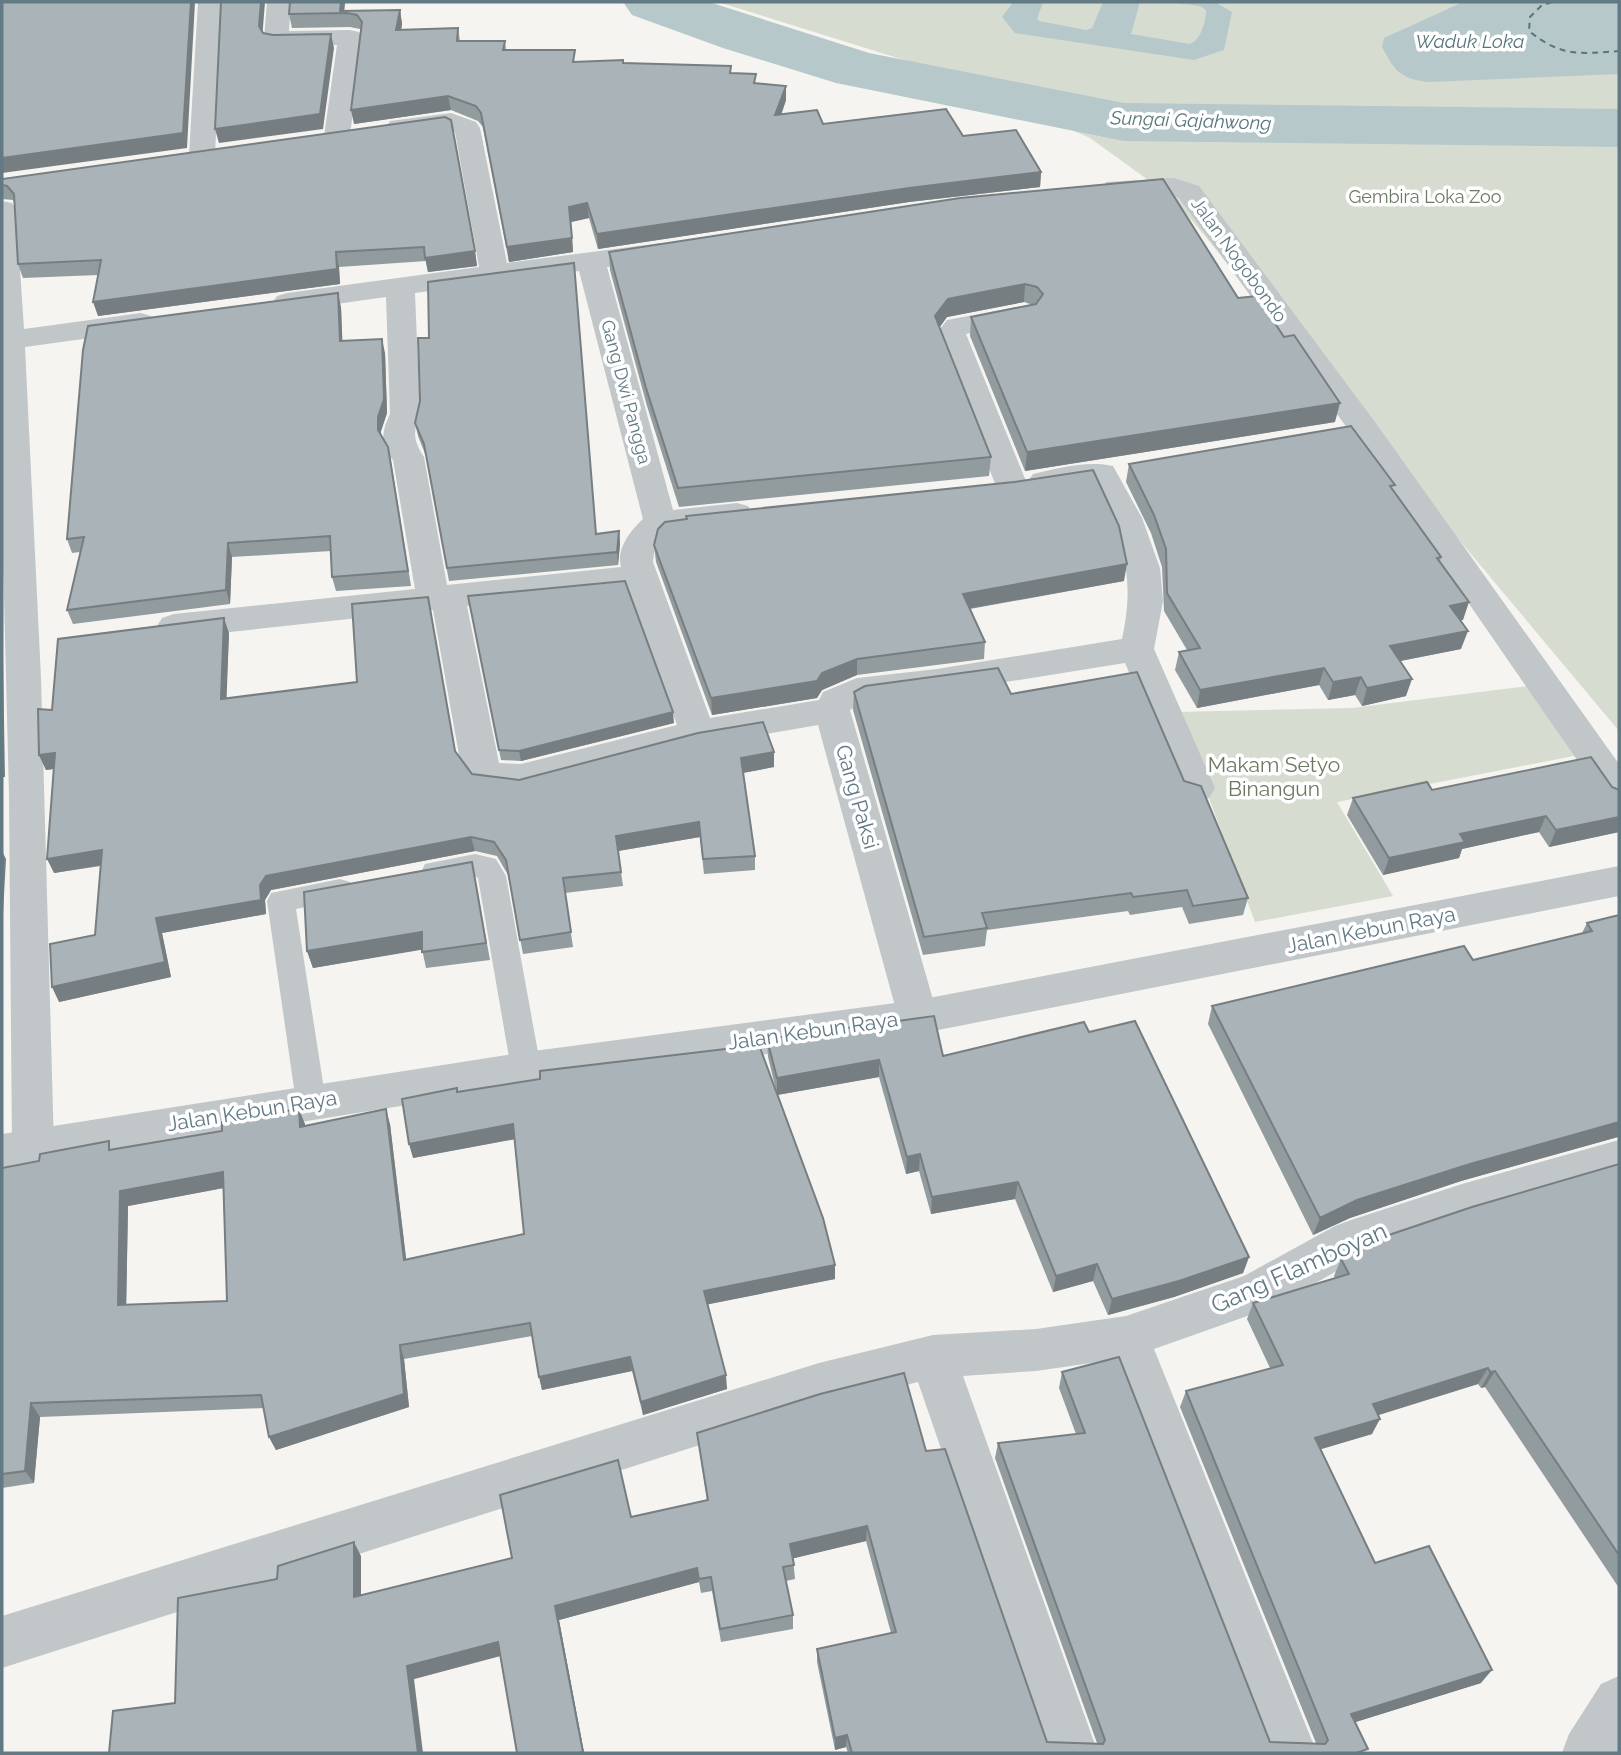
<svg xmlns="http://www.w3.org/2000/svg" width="1621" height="1755" viewBox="0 0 1621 1755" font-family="Raleway,sans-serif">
  <rect width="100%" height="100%" fill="#f5f4f0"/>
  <path fill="#d7dcd1" d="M718,2h901v729l-446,-533 -83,-60 -157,-69z
    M1527,686l47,70 -237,46 56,94 -138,26 -78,-210 175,-4z"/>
  <path fill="#b7c8ca" d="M1013,2h30l-6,17 2,2 47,9 6,-2 11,-26h37l-9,32 59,10c11,-4 16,-23 16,-34l-6,-4 -31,-4h46l17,10 -8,38 -30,10 -179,-27 -13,-16z
    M1463,2h156v72l-190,8c-28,-3 -34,-10 -47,-35l2,-9z"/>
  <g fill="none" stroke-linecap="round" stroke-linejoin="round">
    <path fill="#b7c8ca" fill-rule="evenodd" d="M623,2h86l160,51 255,50 495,6v38l-495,-6 -288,-58 -113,-35 -91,-33z"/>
    <path stroke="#58767a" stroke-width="2" stroke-dasharray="6 5" stroke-linecap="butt" d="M1552,2l-11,4 -11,11 -1,14c32,26 51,23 90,20"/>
    <path fill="#c1c6c9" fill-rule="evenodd" d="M475,854l21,5 10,17 35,193 -4,9 -11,4 -11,-4 -4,-9 -33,-191 -3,-2 -40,7 -10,-3 -4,-8 4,-8z
      M340,879l10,3 4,8 -4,8 -54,11 30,193 -4,9 -11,4 -11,-4 -4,-9 -29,-201 4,-8z"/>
    <path fill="#c1c6c9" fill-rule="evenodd" d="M198,2h24l-7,153 -4,6 -9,2 -9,-2 -4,-6z
      M267,2h24l-2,29 61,-1 9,2 3,5 -12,99 -4,6 -9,2 -9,-2 -4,-6 13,-91 -70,-1 -3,-5z
      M451,113l25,9 4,6 27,135 154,-20 10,2 4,6 -4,6 -64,10 66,243 64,-7 11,3 5,7 -5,7c-18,5 -69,5 -81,13 -11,7 -13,17 -14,29l57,156 109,-18 4,-8 34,-14 80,-9 185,-30c14,-65 1,-97 -30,-155l-48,7 -11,-3 -5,-7 5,-7c23,-6 57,-14 80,-8l29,52 18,50 3,33 -9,48 61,139 -6,10 -13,4 -13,-4 -58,-135 -188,30 -73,9 -14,8 88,307 -6,12 -14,5 -14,-5 -6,-12 -80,-292 -120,21 -177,46 -32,-3 -13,-3 -15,-20 -28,-156 -259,28 -12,-4 -5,-8 5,-8 12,-4 241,-25 -22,-129c-14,-14 -11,-30 -3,-46l-4,-117 -99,14 -10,-3 -4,-6 4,-6 10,-3 192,-26 -24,-135 -7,-3 -49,6 -9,-2 -4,-6 4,-6zM579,271l64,248c-13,12 -27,30 -22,48l-174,18 -23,-128c-10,-15 -12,-25 -4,-43l-5,-121zM628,589l49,136 -156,39 -22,-1 -32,-157z
      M1174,178l25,8 176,236 244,342v42l-13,-4 -253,-366 -174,-238c-22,-9 -49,2 -73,-4l-3,-6 3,-6z
      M2,201l10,2 4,6 8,120 117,-16 10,3 5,6 -5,6 -10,3 -116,16 16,331 13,469 -6,13 -15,5 -15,-5 -6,-13 -3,-352 -7,-277z
      M1022,306l10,3 5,6 -5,6 -66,13 62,152 -5,7 -11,3 -11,-3 -5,-7 -60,-152 11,-14z
      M1619,1140v36l-157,46 -97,33 -92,52 -119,42 163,404h-52l-153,-393 -76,11 -73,5 135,377h-52l-128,-371 -99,25 -817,261v-52l817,-253 114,-28 103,-6 90,-13 118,-40 91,-50 16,-6 111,-36z
      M1619,1676l-1,77h-56l7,-19 32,-50z"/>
    <path fill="#c1c6c9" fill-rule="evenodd" d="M1619,866v30l-701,138 -392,52 -524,84v-36l524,-82 392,-52z"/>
  </g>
  <path fill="#929b9e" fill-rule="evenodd" d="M290,2h55l-1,9 56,-1 2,14 -1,6 57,-2 2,13h45l1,9 70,11 155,5v7l25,10 30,3v14l-5,15 42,9 140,12 78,36 -1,15 -131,15 -311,47 -9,-31 -18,4 2,30 -64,10 -26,-135 -5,-6 -27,-11 -97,14 7,-93 -1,-2 -10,-2 -58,1 -3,-14z
    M2,179l473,72 2,15 -49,6 -2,-11 -87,6 1,17 -242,32v-41l-75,3 -5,-14 -4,-61 -1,-3 -11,-1z
    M609,252l629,46 97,124 -310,49 -55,-135 1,-19 62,-12 -9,-3 -77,15 -8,11 52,129 -2,19 -310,31 -32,-101 -37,-136z
    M341,307l1,34 43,12 2,60 -6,18v4l7,12 3,14 20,125 -75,5 -4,-14 -1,-26 -99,6 -2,47 -157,20 -6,-14 13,-58 -8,1 -5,-14z
    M415,423l181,111 23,-3 1,13 -2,21 -169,16 -23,-125 -8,-20z
    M1129,464l264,26 48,67 -1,5 23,58h-3l1,29 -61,12 6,35 -44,10 -7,-11 -27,5 -9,-15 -122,23 -22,-38 4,-18 8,-2 -23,-39 -2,-44 -11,-34 -25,-51z
    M686,516l438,65 -154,28 15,33 -1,17 -127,16 -35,15 -5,8 -105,17 -56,-153 -2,-17 32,-26z
    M468,596l206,127 -153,38 -20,-1z
    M229,633l-3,65 230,54 16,22 47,6 255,-13 -31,6 12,83v14l-51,4 -4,-37 -82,14 5,35 -58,7 8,54 -50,7 -15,-79 -11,-19 -22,-5 -204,39 -6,10 1,14 -104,19 9,44 -112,25 36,-67 6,-69 -47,7 -1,-104 -7,1 -7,-15 13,-45z
    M854,692l157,2 173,87 64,117 -5,17 -54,9 -7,-17 -52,8 -2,-4 -141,19 -2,16 -62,9 -70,-245z
    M1612,787l7,3v42l-70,15 -10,-15 -77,17 -3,9 -76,17 -36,-60 6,-17 79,-8z
    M472,862l18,98 -64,8 -4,-19 -109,19 -6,-17z
    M1619,915v223l-1,-1 -157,44 -111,37 -37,17 -105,-211 4,-18 261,-46 109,-27 5,-10z
    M1089,1032l160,225 -6,16 -69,24 -66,18 -15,-34 -40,11 -38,-93 -84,15 -12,-43 -13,3 -27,-97 -102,18 58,170v14l-127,25 19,85 -84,26 -11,-44 -90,19 -10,-54 -128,23 5,48 -133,43 -7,-13 -5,-29 -224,9 -6,66 -32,5v-320l111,-19 192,-25v2l85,-2 16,136 118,-26 -10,-95 -101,19 45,-66 319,2 -9,-37 -1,-18 176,17zM223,1188l4,113 -101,4 2,-99z
    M1619,1164v424l-134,-201 -4,1 -3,-4 -99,31 -7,19 -51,15 54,114 106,120 -126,39 1,31h-508l-2,-6 -11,3 -18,-88v-13l74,-16 -25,-92 -73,17 2,21 -9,2 7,34v14l-72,13 -9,-51 -11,2 -2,-11 -140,38 25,133h-67l-16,-97 -87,23 -239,24 102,-124 84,-23v39l151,-37 119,-41 76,-16 -10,-68 229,18 121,291 50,1 -102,-285 3,-15 78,-9 -17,-46 3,-16 208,370 46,1 -136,-336 6,-16 84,-23 -23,-49 6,-16 82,-25 -1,-2 7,-17z"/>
  <path fill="#777e81" d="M191,2h4l-8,146 -185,25v-15z
    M261,2h4l-3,38 -3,-14z
    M341,2h4l-1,11 -4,-2z
    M400,10l2,14 -3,20 -3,-14z
    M331,34l3,14 -11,81 -104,14 -4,-14z
    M786,86v14l-10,30 -1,-15z
    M448,96l3,14 -97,14 -3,-14z
    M1041,172l-1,15 -131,15 -311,47 -1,-15 312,-46z
    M587,203l2,15 -18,4 2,30 -64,10 -2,-15 62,-40z
    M475,251l2,15 -49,6 -3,-14z
    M336,252l3,15 1,17 -242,32 -5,-14z
    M1025,284l-1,18 -77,15 -13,18 1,-19 13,-17z
    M338,293l3,14 2,48 -3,-14z
    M382,339l3,14 2,60 -6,18v13l-3,-14v-13z
    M1340,403l-5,19 -310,49 2,-19z
    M619,531l1,13 -2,21 -1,-13z
    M228,543l4,14 -2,47 -4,-14z
    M1127,564l-3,17 -163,29 2,-16z
    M1469,602l-6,18 -19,3 6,-17z
    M224,618l5,15 -3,81 -5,-15z
    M1468,631l-7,18 -76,15 5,-18z
    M2,659l1,3 2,115h-3z
    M857,659v16l-35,15 -5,8 -105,17 -1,-17 111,-25z
    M1324,668l-5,17 -122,23 3,-18z
    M1361,677l-6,18 -27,5 5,-18z
    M1412,679l-6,17 -44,10 5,-18z
    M673,712l1,11 -153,38 -2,-10z
    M774,752v15l-32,6 -1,-15z
    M55,753l6,15 -15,2 -7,-15z
    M1546,816l-7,16 -77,17 -3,9 -76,17 6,-17 71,-24z
    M1619,817v15l-70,15 7,-17z
    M699,822l1,15 -82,14 -2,-15z
    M471,837l4,14 -204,39 -6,10 1,14 -104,19 9,44 -112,25 -7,-15 104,-69 104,-33 6,-9z
    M102,850l6,14 -54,9 -7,-14z
    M2,851l4,8 -4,72z
    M422,932l4,17 -113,19 -6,-17z
    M879,1060v17l-102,18v-17z
    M299,1109l6,15v18l-5,-15z
    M386,1109l4,15 18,150 -4,-14z
    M1619,1122l-1,15 -157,44 -111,37 -37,17 7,-17 37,-18 113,-36z
    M513,1124l3,15 -103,19 -4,-14z
    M920,1154l-1,17 -13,3 1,-17z
    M223,1172l6,15 -101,19 -2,113 -8,-14 2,-114z
    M1018,1182l-3,17 -84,15 1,-17z
    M1249,1257l-6,16 -69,24 -66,18 4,-16z
    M1097,1264l-4,17 -40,11 3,-16z
    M835,1265v14l-130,26 -1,-14z
    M400,1345l4,14 5,48 -133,43 -7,-13z
    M630,1357l2,14 -90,19 -3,-13z
    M1488,1368l-10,16 -113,35 8,-15z
    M1495,1371l-10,16 -4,1 9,-16z
    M726,1375l1,14 -84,26 -2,-13z
    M31,1403l9,14 -6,66 -9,-12z
    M1380,1419l-8,15 -64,19 7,-15z
    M867,1526l-1,15 -75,18 -1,-15z
    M354,1542l7,14v55l-7,-14z
    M697,1568l2,14 -140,38 25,133h-6l-23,-147z
    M498,1642l5,13 -89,24 9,74h-5l-11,-87z
    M1492,1670l-11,13 -138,43 8,-12z
    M847,1735l-1,12 -11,3v-12z"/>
  <path fill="#aab4b8" stroke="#777e81" stroke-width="2" fill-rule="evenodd" d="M2,2h189l-8,131 -181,25z
    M221,2h40l-2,24 4,7 10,2 58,-1 -11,80 -105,15z
    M290,2h51l-1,9 60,-1 -4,20 62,-2 -1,13h48l-2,9h72l-2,12 50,-2v3l108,3 -1,7 26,1 -2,9 32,3 -11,29 42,-5 6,14 123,-15 17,27 53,-6 25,42 -132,16 -312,46 -10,-31 -18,4 3,31 -65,9 -26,-134 -5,-7 -28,-10 -97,14 11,-88 -5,-7 -10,-2 -58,1z
    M445,117l6,3 24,131 -50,7 -1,-11 -88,5 1,17 -244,33 8,-42 -83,4 -4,-70 -7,-8 -5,-1v-6z
    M1163,179l75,119 19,-2 27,41 10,-2 46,68 -313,49 -56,-135 65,-13 7,-10 -6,-7 -12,-3 -77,15 -13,17 56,141 -313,31 -32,-100 -37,-136 351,-54z
    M574,263l22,271 23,-3 -2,21 -170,16 -23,-124 -9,-21 5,-22 -2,-63h11l-1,-56z
    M338,293l2,48 42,-2 2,60 -6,18v13l10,17 20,124 -76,6 -2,-41 -102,7 -2,47 -159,20 17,-73 -17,2 16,-189 5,-24z
    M1351,426l44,59 -5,1 51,71 -4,1 32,44 -19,4 18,25 -78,15 22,33 -45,9 -6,-11 -28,5 -9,-14 -124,22 -21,-38 21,-4 -33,-55 -1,-44 -12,-34 -25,-51z
    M1093,470l26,56 8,38 -164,30 22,48 -128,17 -35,14 -5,8 -106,17 -57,-153 4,-16 7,-7 22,-3 -1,-3 328,-34z
    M625,581l48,131 -154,39 -20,-1 -31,-154z
    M428,597l27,154 17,23 47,6 179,-47 65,-11 11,30 -33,6 14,98 -52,3 -4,-37 -83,14 5,36 -58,6 8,54 -51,8 -14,-80 -12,-18 -23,-5 -205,39 -6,9 1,15 -105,18 9,44 -113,25 -2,-43 45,-9 7,-85 -55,9 8,-106 -16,2 -1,-46 14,1 6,-71 166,-21 -3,81 136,-17 -5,-78z
    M998,668l13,26 126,-22 47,109 17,5 47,112 -55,8 -6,-16 -54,7 -2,-4 -149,20 5,15 -63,9 -70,-245 11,-6z
    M1591,757l21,30 7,3v27l-63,13 -10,-14 -86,18 5,8 -76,16 -36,-60 74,-16 5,8z
    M472,862l14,81 -64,9v-20l-115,19 -3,-59z
    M1619,915v207l-149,42 -113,36 -37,18 -108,-212 252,-60 9,14 119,-29 -5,-8z
    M934,1016l9,40 141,-34 5,10 46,-11 114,236 -70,24 -67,18 -15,-35 -41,12 -38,-94 -86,15 -12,-43 -13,3 -28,-97 -102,18 -10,-39z
    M759,1045l64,173 12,47 -131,26 22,84 -85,27 -11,-45 -91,20 -9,-54 -130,22 4,49 -135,43 -8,-42 -230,8 -6,68 -23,3v-306l37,-7 1,-7 69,-13v9l113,-19v-9l77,-13 1,18 86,-18 18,151 120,-26 -11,-110 -104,20 -7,-45 55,-11v4l83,-13v-8zM223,1172l4,129 -109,4 2,-114z
    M1619,1164v391l-124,-184 -5,1 -2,-4 -115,36 7,15 -65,19 60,125 54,-17 63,124 -141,44 17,35 -12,4h-504l-5,-18 -12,3 -18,-89 79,-17 -29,-106 -77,18 4,21 -11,2 10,48 -73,14 -9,-52 -12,2 -2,-11 -142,38 28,146 -5,1h-61l-19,-111 -91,24 11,87h-309l4,-42 62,-8 3,-105 99,-19 1,-13 76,-24v55l158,-39 -12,-63 118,-35 13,57 77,-17 -11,-67 123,-39 84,-21 22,78 19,-2 102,293 56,2 2,-4 -107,-297 87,-10 -23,-61 57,-15 151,385 55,2 3,-4 -142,-349 97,-26 -30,-62 96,-29 -8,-15 33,-19 98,-33z"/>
  <g text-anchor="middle" stroke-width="7" stroke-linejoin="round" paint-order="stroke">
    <g font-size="18" fill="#6a7a60" stroke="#fff">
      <text x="1425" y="203">Gembira Loka Zoo</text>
    </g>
    <g font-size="18" fill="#617a84" stroke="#fff">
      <text transform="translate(1239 260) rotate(54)" y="6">Jalan Nogobondo</text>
      <text transform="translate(626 392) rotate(75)" y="6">Gang Dwi Pangga</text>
    </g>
    <g font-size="19" font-style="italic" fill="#58767a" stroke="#fff">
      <text x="1470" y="48">Waduk Loka</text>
      <text transform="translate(1191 120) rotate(2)" y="7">Sungai Gajahwong</text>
    </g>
    <g font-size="21" fill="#6a7a60" stroke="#fff">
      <text x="1274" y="772">Makam Setyo<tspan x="1274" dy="24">Binangun</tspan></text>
    </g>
    <g font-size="21" fill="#617a84" stroke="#fff">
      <text transform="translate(857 797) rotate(74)" y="7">Gang Paksi</text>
      <text transform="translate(1371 930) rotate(-11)" y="7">Jalan Kebun Raya</text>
      <text transform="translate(813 1031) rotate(-8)" y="7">Jalan Kebun Raya</text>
      <text transform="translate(252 1111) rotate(-9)" y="7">Jalan Kebun Raya</text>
    </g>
    <g font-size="24" fill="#617a84" stroke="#fff">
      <text transform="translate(1299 1268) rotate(-24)" y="8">Gang Flamboyan</text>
    </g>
  </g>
  <rect width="1621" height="1755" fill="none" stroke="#617a84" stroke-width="7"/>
</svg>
